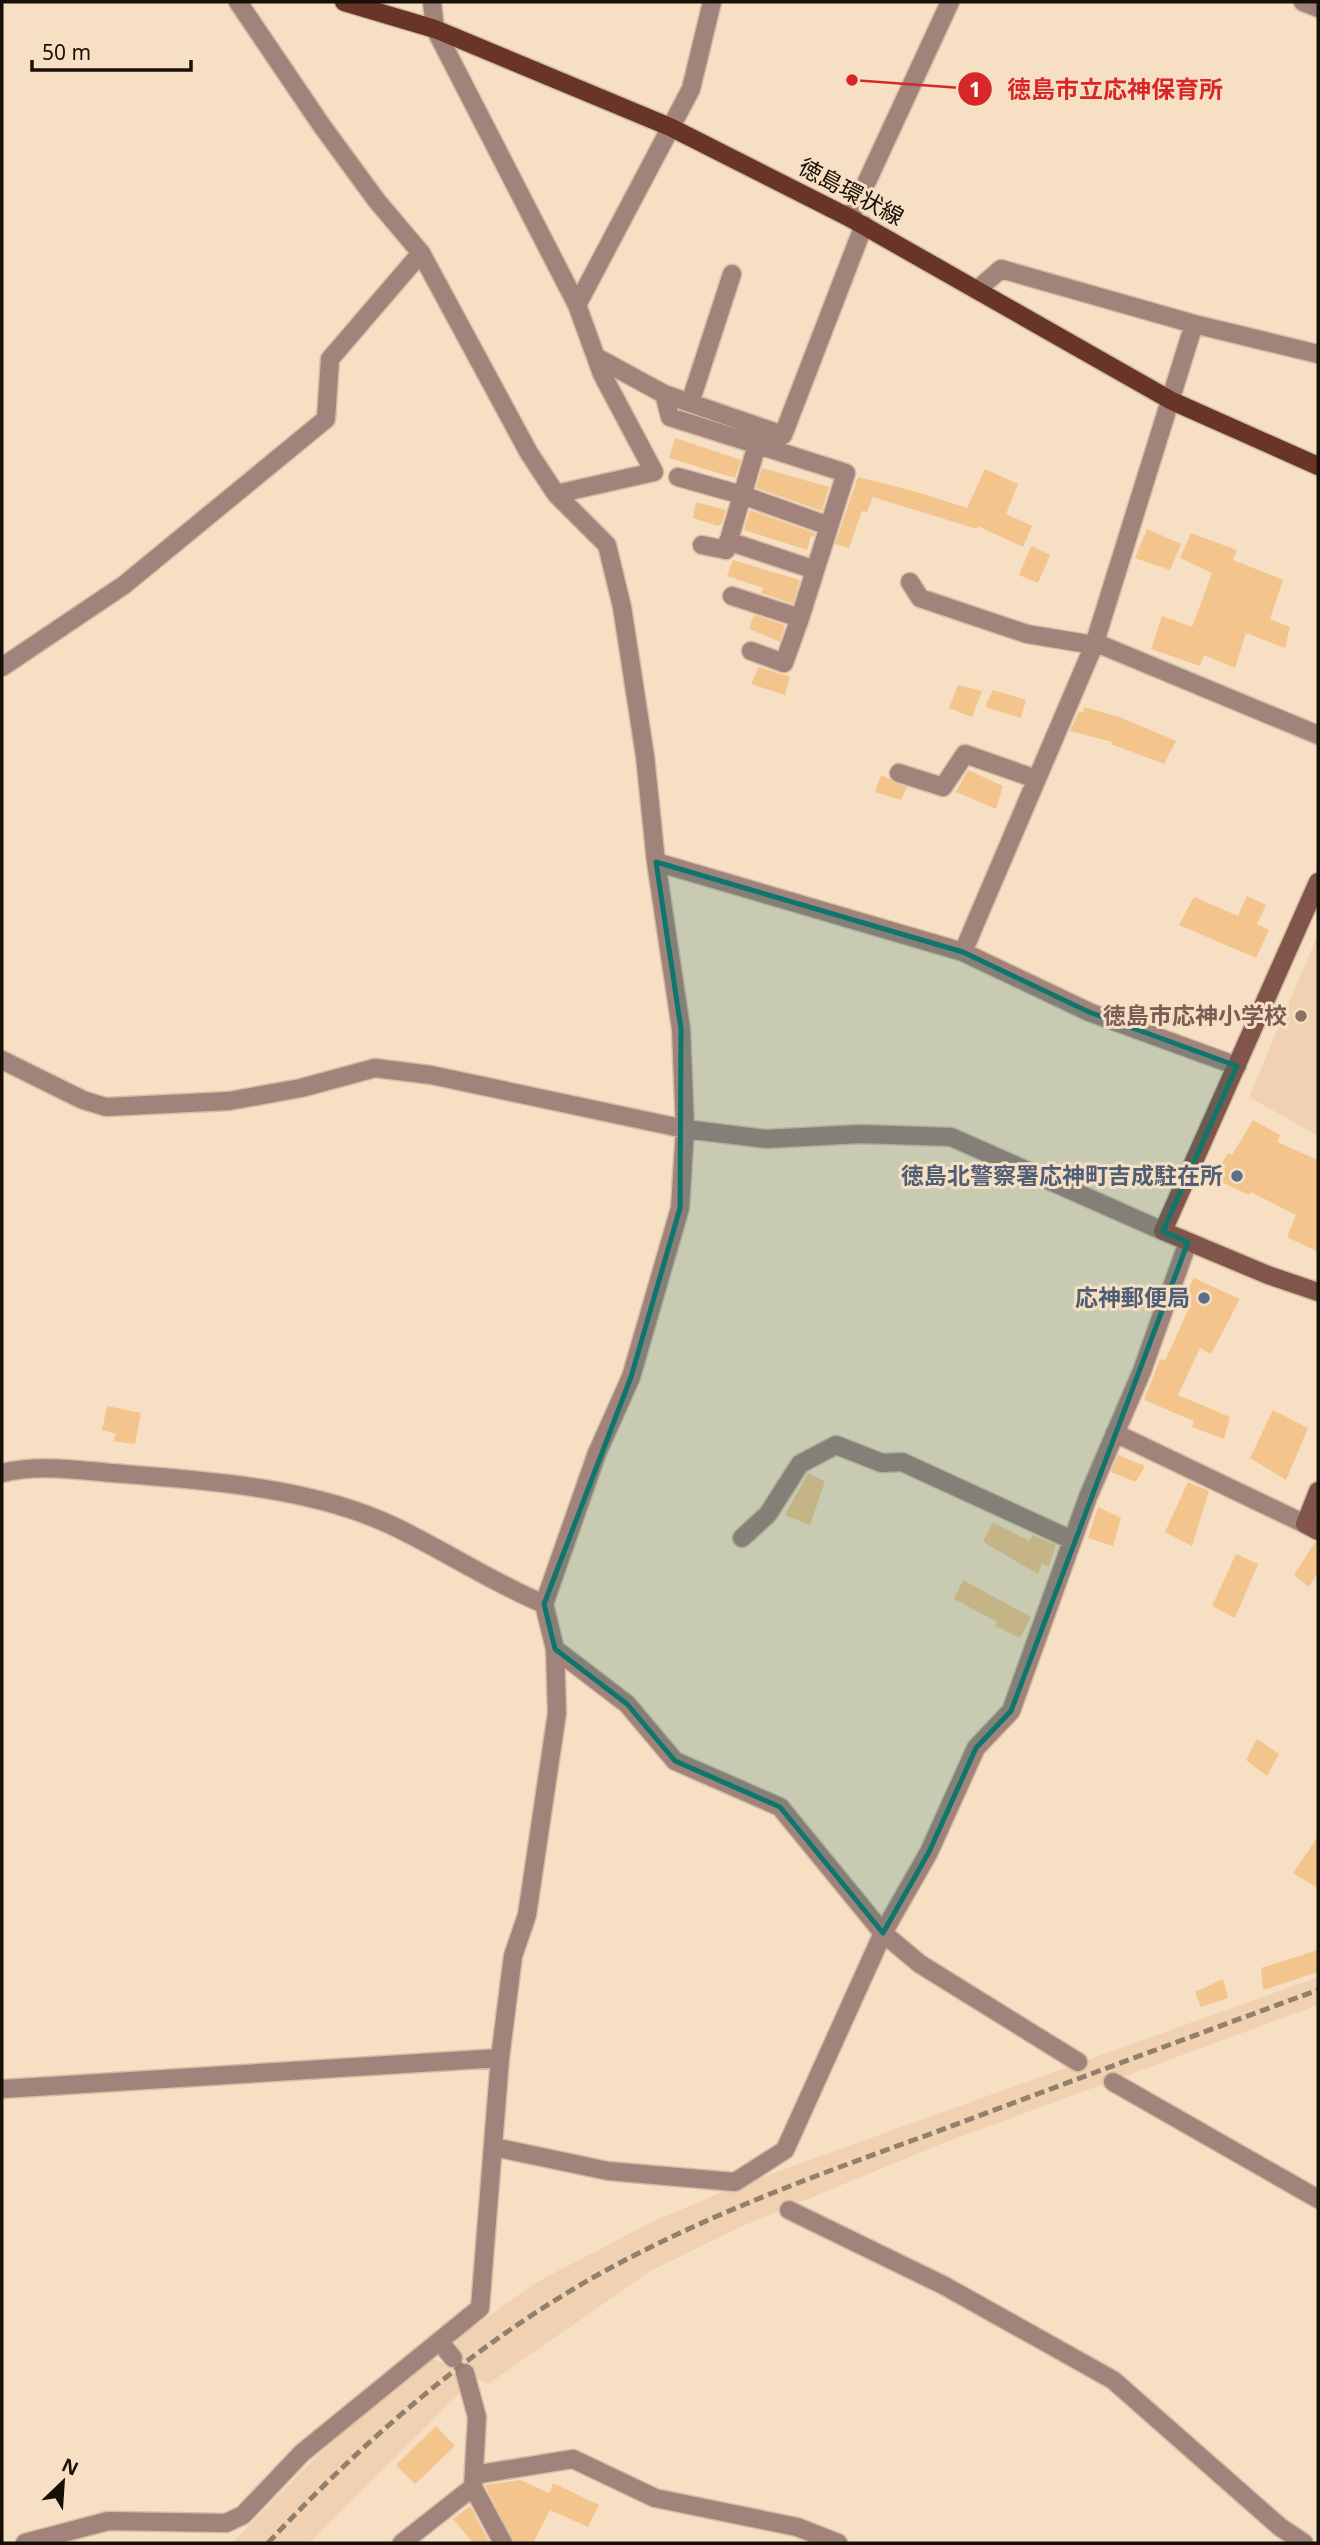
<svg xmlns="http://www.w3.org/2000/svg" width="1320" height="2545" viewBox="0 0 1320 2545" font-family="'Noto Sans','Noto Sans JP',sans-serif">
  <rect width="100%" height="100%" fill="#f7dfc3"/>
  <path fill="#f0d2b2" d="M1318,934v202l-69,-39z
    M1318,1977v28l-375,138 -205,85 -89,44 -161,112 -11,-5 -7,-10 -7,21 -154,153h-77l81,-83 76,-69 42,-33 15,6 12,-10 -3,-6 4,-11 78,-55 119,-62 76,-32z"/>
  <path fill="#f3c48c" d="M675,438l66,22 -6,18 -66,-20z
    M762,468l67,19 -7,24 -66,-23z
    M985,469l33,15 -12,30 26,12 -9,21 -45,-21 -1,3 -104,-32 -6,15 -5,-1 -13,37 -14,-4 23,-67 59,15 50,16z
    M696,502l30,8 -4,13 -4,3 -25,-8z
    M750,510l65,23 -1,4 -3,-1 -4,14 -63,-20z
    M1147,529l34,15 -11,26 -35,-12z
    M1191,533l46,17 -4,10 50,20 -13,39 20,8 -5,21 -39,-15 -11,35 -31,-13 -4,11 -49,-17 11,-33 30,11 20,-54 -32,-15z
    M1031,546l19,9 -12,28 -19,-8z
    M733,560l67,20 -7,24 -32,-11 2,-5 -36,-12z
    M754,615l31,10 -5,17 -31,-13z
    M759,667l31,10 -5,18 -34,-11z
    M958,685l24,6 -10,26 -23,-9z
    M993,690l33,10 -5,18 -36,-11z
    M1084,707l38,11 54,23 -12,23 -53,-20 1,-2 -42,-11 9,-20 4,2z
    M968,770l35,16 -7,23 -40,-17z
    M881,775l26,12 -6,13 -26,-8z
    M1247,896l19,9 -9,19 12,6 -13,28 -77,-33 15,-28 44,19z
    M1253,1120l27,15 -3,7 41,18v92l-31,-15 9,-22 -45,-23 -2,3 -36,-17 15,-25 4,2z
    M1194,1278l46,21 -29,55 -11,-6 -22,47 52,22 -6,22 -32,-12 2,-6 -50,-21 16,-41 5,2 23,-51 -10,-4z
    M107,1406l34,7 -6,31 -22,-3 3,-7 -14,-4z
    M1273,1410l35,18 -22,52 -36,-22z
    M1118,1455l27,11 -9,16 -25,-10z
    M808,1473l17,8 -15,44 -25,-10z
    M1188,1482l21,9 -17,55 -27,-14z
    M1098,1507l23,11 -8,28 -25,-8z
    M993,1522l36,19 4,-6 23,10 -7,22 -7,-4 -4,11 -55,-32z
    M1315,1542h3v30l-9,15 -15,-12z
    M1236,1554l22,10 -23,54 -23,-12z
    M963,1580l68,37 -11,21 -25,-12 2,-4 -43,-23z
    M1257,1739l22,15 -12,22 -21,-16z
    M1318,1837v51l-25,-15z
    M1318,1950v22l-55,18 -2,-22z
    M1223,1979l5,19 -27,9 -6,-15z
    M436,2426l19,20 -40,38 -19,-19z
    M520,2480l29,13 4,-10 46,22 -11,22 -38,-17 -17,33h-19l-29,-58z
    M470,2506l20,37h-17l-20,-24z"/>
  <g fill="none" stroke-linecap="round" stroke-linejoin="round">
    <defs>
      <path id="street" d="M432,2l3,27 142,276 25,69 52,98 -98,22
        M1303,2l15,6
        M850,218l100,-216
        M978,289l23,-20 193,55 124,30
        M577,305l114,-216 21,-87
        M596,357l68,37 119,41 81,-210
        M664,394l6,23 176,56 -46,145 -68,-22
        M690,403l42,-129
        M678,477l64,18 87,31
        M728,541l87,29
        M702,545l24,5 31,-105
        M910,582l10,16 107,36 67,11
        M1094,642l224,93
        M751,651l33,12 16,-45
        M2,667l122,-82 202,-166 4,-60 91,-106
        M899,773l44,14 22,-33 71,25
        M656,862l307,90 126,60 148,54
        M963,952l131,-307 100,-321
        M2,1060l81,40 23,7 123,-6 72,-13 74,-20 56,7 254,54 81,10 94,-5 91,3 212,94
        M1115,1433l190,91
        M2,1473c37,-9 73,-3 110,0 90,7 199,14 281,53 51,24 98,56 151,78
        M742,1538l26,-24 32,-50 36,-19 46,18 20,-1 170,78
        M1078,2062l-158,-98 -37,-31 46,-81 47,-104 35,-37 77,-214 54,-126 46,-129
        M1113,2082l205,117
        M2,2089l498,-31
        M494,2147l114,24 127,11 50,-32 98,-217 -103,-126 -105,-46 -48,-57 -72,-55
        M789,2210l154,75 170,95 167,147 24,16
        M440,2342l13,16
        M465,2373l12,44 -4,70 30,56
        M474,2475l99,-16 82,39 142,29 41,16
        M25,2543l83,-22 118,2 17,-8 59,-62 178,-145 20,-250 13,-102 14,-41 30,-202 -2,-64 -11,-45 53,-151 34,-76 49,-169 5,-79 -4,-100 -25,-167 -11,-106 -23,-149 -15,-62 -51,-51 -27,-41 -108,-200 -44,-52 -55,-75 -84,-124
        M402,2543l71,-56"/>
      <path id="secondary" d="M1318,882l-155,349 105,44 50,17
        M1318,1491l-13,33 13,7"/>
      <path id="primary" d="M344,2l91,27 235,98 180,91 322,183 146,65"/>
    </defs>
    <use href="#street" stroke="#d3bea5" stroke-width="21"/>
    <use href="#secondary" stroke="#d3bea5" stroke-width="21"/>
    <use href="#primary" stroke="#d3bea5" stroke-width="21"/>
    <use href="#street" stroke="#a2837b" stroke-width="18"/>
    <use href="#secondary" stroke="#81554a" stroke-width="18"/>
    <use href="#primary" stroke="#683528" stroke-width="18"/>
    <path stroke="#91806d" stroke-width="5" stroke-dasharray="10 5" stroke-linecap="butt" d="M268,2543c96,-103 203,-196 326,-266 108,-61 223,-102 339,-144 128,-48 257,-96 385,-143"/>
  </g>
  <path fill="#0f766e" fill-opacity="0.2" stroke="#0f766e" stroke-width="5" stroke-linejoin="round" d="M656,862l307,90 126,60 148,54 -74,165 25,11 -177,469 -35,37 -47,104 -46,81 -103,-126 -105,-46 -48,-57 -72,-55 -11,-45 87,-227 49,-169 1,-179z"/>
  <circle fill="#8d6e63" stroke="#f7dfc3" stroke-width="2.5" cx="1301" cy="1016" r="7"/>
  <g fill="#5c6f8a" stroke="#f7dfc3" stroke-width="2.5">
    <circle cx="1237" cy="1176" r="7"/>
    <circle cx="1204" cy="1298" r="7"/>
  </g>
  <g text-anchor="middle" stroke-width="6" stroke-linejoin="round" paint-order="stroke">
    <g font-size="23" fill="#181007" stroke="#f7dfc3">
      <text transform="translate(851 192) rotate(28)" y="8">徳島環状線</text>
    </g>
    <g font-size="23" font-weight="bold" fill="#785e54" stroke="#f7dfc3" text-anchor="end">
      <text x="1287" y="1024">徳島市応神小学校</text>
    </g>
    <g font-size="23" font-weight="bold" fill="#4e5e75" stroke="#f7dfc3" text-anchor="end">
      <text x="1223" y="1184">徳島北警察署応神町吉成駐在所</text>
      <text x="1190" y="1306">応神郵便局</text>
    </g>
  </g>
  <path fill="none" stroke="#d62828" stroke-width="2.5" d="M852 80L975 89"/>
  <g fill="#d62828" stroke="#f7dfc3" stroke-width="2.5">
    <circle cx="852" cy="80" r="7"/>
    <circle cx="975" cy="89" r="18"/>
  </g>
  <g font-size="21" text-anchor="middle" font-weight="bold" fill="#fff">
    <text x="975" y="97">1</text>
  </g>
  <g font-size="24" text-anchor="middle" font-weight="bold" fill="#d62828" stroke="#f7dfc3" stroke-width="6" stroke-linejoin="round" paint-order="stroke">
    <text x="1115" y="98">徳島市立応神保育所</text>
  </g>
  <rect width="1320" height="2545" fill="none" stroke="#181007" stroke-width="7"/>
  <g transform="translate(63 2482) rotate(25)" stroke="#f7dfc3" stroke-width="5" paint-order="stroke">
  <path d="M0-5L12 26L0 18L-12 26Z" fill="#181007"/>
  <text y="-10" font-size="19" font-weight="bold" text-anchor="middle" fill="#181007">N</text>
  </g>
  <path d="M32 60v10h159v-10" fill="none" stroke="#181007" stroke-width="3.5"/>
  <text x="42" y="60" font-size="21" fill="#181007" stroke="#f7dfc3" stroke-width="5" paint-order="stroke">50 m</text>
</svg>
